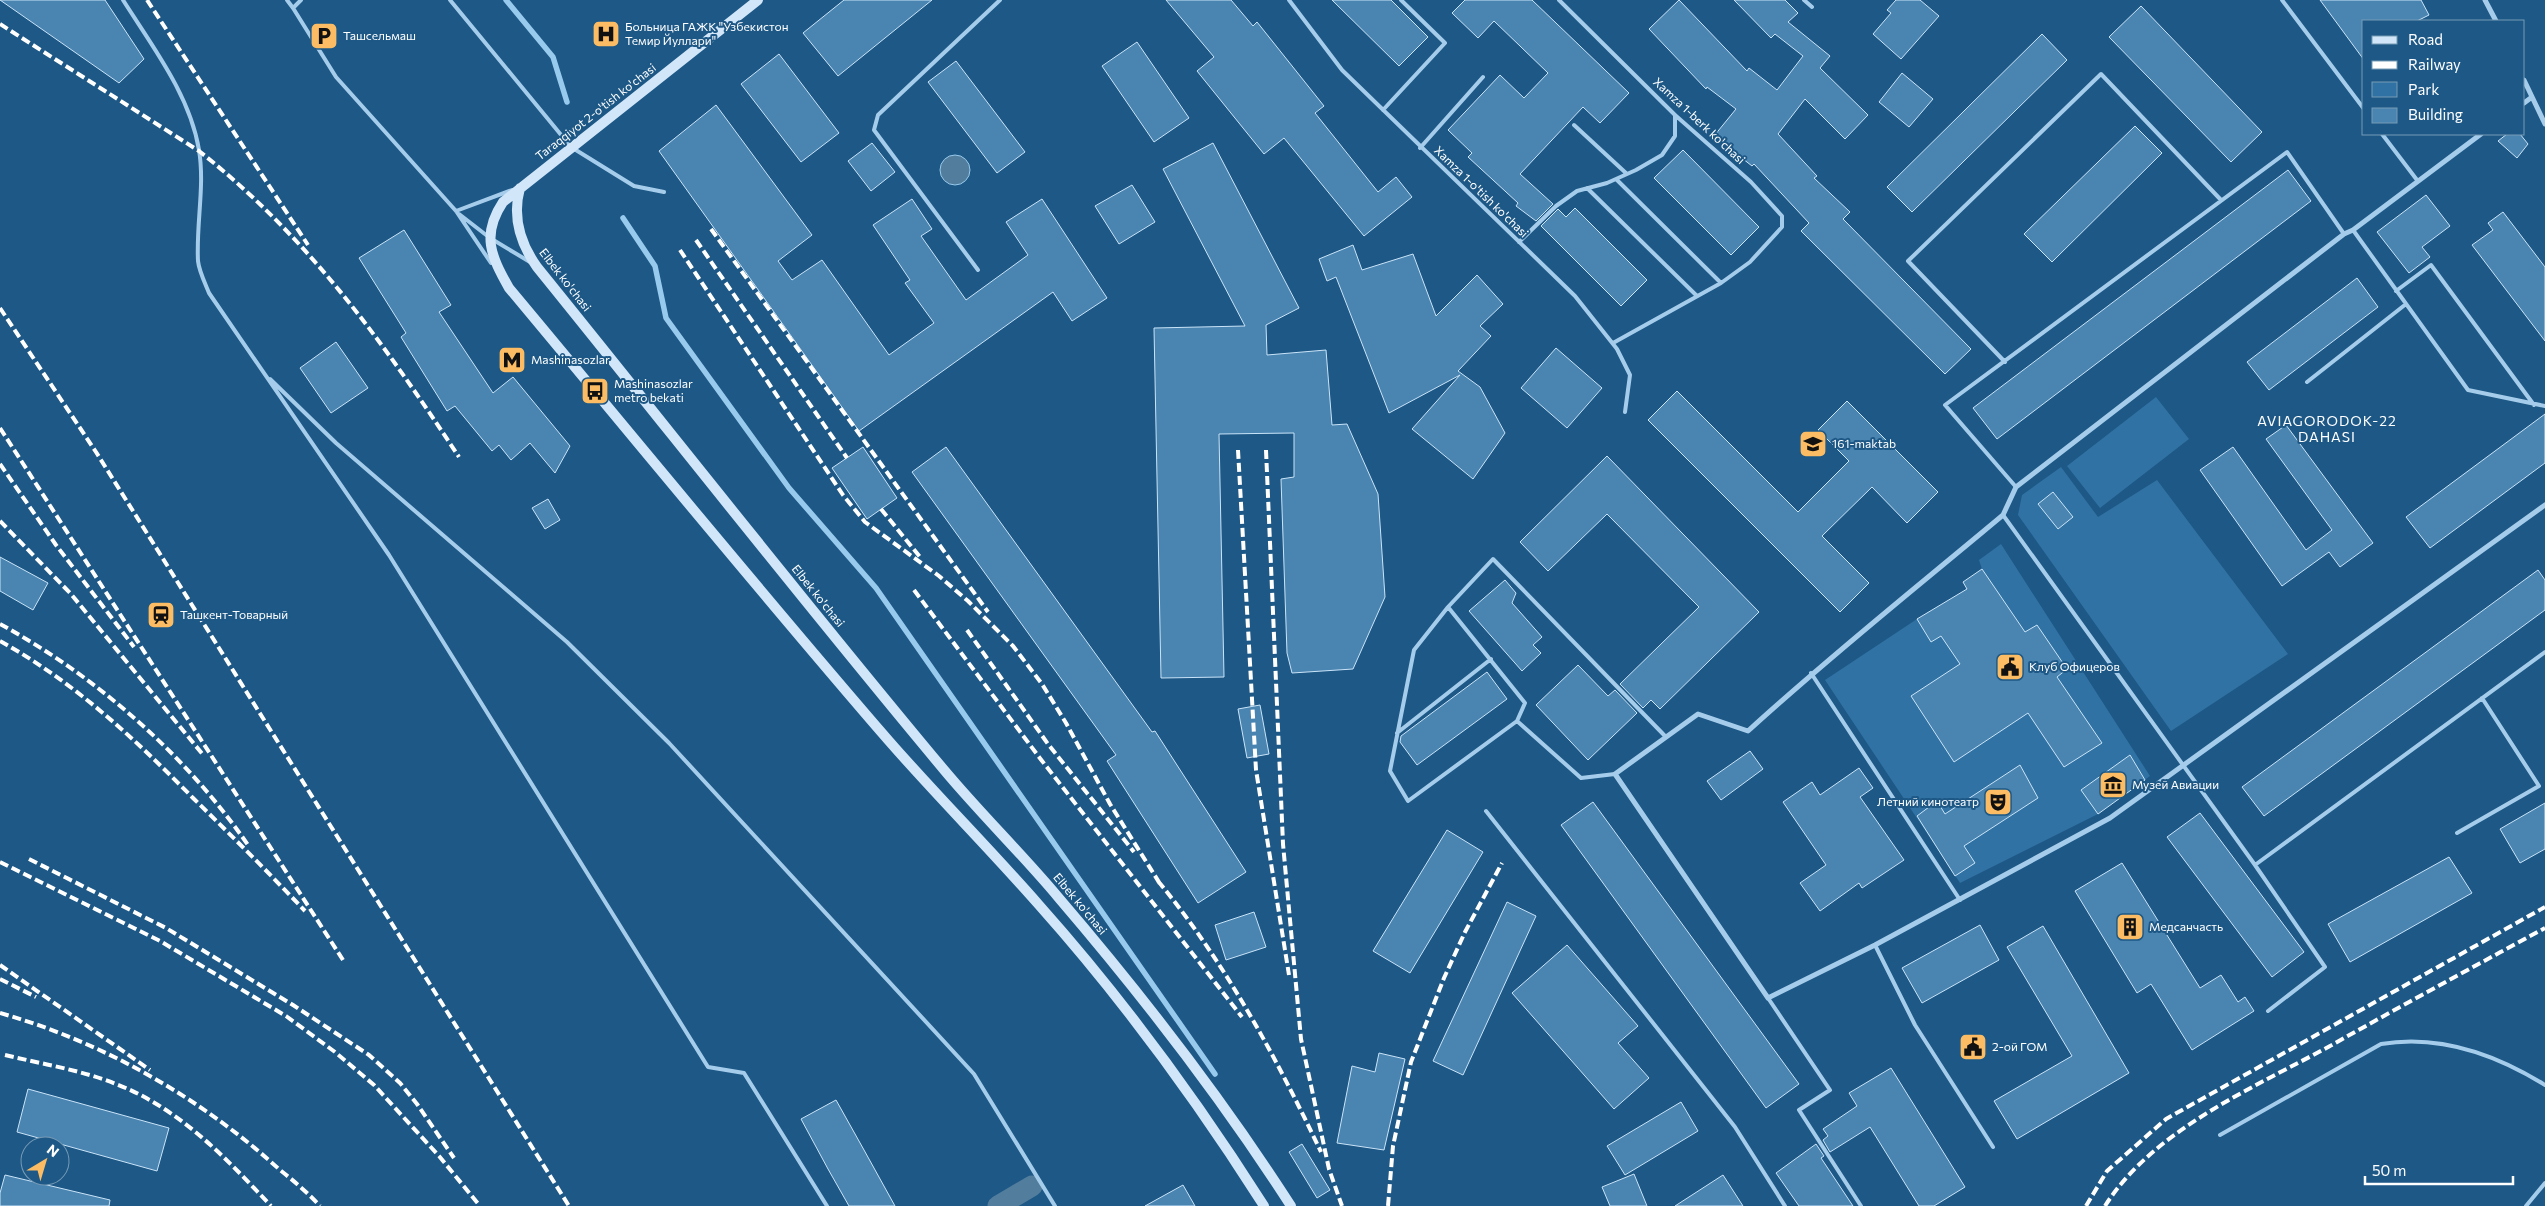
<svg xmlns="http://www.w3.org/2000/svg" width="2545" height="1206" viewBox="0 0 2545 1206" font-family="Commissioner,sans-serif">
  <rect width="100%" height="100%" fill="#1d5886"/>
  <path fill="#3072a3" d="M2156,397l33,42 -89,69 -33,-42z
    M2061,467l37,50 59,-37 131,174 -117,77 -153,-216 4,-20z
    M2001,544l149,232 -52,38 -138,69 -135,-203 92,-61 50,-30 -4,-7 19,-13 -3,-9z"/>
  <path fill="#527d9d" stroke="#98caed" d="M940 170a15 15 0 1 1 30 0a15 15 0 1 1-30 0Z"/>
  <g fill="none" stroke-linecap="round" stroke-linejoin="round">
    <path stroke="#98caed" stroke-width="5.5" d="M506,0l47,57 14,45
      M623,218l32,48 11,52 123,170 87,100 339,486"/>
    <path stroke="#527d9d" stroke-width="21" d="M998,1206l34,-20"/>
  </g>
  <path fill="#4a84b1" stroke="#cae4f8" d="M0,0h105l39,59 -25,24z
    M844,0h88l-94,76 -35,-43z
    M1166,0h65l22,26 4,-4 67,84 -9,7 63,79 18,-15 16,20 -48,39 -80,-98 -20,16 -67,-83 17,-14z
    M1332,0h59l37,37 -29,29z
    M1465,0h67l97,93 -29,30 -17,-16 -63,67 33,30 -17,17 -20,-15 2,-3 -50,-46 4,-4 -24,-23 52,-55 24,23 24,-25 -54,-52 -16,17 -26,-25z
    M1679,0l68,71 2,-3 28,22 26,-34 -28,-22 -4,4 -37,-38h51l13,13 -10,9 42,34 -10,12 48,47 -23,24 -40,-40 -27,35 39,42 -3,2 36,34 -7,7 128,130 -26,25 -144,-143 8,-8 -55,-59 -2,2 -38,-30 22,-27 -29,-22 -1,2 -57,-60z
    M1896,0h24l19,16 -38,43 -28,-25 18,-21 -4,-3z
    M2320,0h101l8,15 -12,6h-53v39z
    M2141,6l121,126 -31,30 -122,-125z
    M2042,34l25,26 -155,152 -25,-25z
    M1137,42l52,76 -35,24 -52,-76z
    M779,54l60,79 -38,29 -60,-78z
    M956,61l69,91 -28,21 -69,-91z
    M1902,73l31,26 -24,28 -30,-25z
    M716,105l96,130 -34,26 14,19 30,-20 67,95 45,-32 -29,-40 5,-3 -37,-55 39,-26 20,30 -11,7 45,64 62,-45 -22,-33 36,-23 65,99 -35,23 -19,-29 -194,139 -200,-280z
    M2135,126l27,27 -110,109 -28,-28z
    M2507,134h13l8,10 -11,14 -19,-17z
    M872,143l23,29 -24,19 -23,-30z
    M1213,143l86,165 -33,17 1,30 59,-5 6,75 15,-1 31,70 7,103 -32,72 -61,4 -5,-20 -6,-174 13,-2v-44l-75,1 5,243 -63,1 -7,-350 91,-2 -82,-157z
    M1683,150l76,77 -28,28 -77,-77z
    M2288,170l23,31 -314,238 -24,-31z
    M1132,185l23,37 -36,22 -24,-38z
    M2426,195l24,31 -28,21 8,10 -21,16 -32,-41z
    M1575,208l72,72 -26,26 -80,-80 17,-17 8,8z
    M2503,212l42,55v74l-73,-96 21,-15 -5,-7z
    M404,230l47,75 -12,7 54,81 20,-16 57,69 -15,27 -25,-30 -19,17 -12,-15 -7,6 -37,-45 -8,5 -46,-74 5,-4 -47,-75z
    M1353,245l9,25 51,-16 23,62 41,-41 26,29 -23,22 11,10 -33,35 22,16 25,46 -32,46 -61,-50 48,-54 -71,38 -53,-136 -9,4 -8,-22z
    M2357,278l21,29 -109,83 -22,-28z
    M336,342l32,46 -37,25 -31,-45z
    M1556,348l46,40 -35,40 -46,-40z
    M1677,391l121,121 51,-51 -31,-31 29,-29 91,91 -31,31 -35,-36 -50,49 47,47 -29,29 -192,-192z
    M2545,414v49l-115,85 -24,-31z
    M2286,425l87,118 -33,24 -11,-15 -47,34 -82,-116 33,-23 73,103 26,-20 -66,-91z
    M863,447l34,51 -30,21 -35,-51z
    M946,447l206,285 3,-1 91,141 -48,31 -91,-142 9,-6 -204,-283z
    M1607,456l152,156 -99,97 -9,-9 -8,8 -23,-24 79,-77 -92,-93 -59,57 -28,-29z
    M2053,492l20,25 -15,12 -20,-25z
    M548,499l12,21 -15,9 -13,-21z
    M0,557l48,26 -15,27 -33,-19z
    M1982,569l43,63 12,-7 30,44 -10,8 45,66 -38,24 -36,-54 -74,49 -43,-66 49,-32 -19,-28 -10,6 -14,-23 50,-30 -4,-7z
    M2538,570l7,10v30l-281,206 -22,-29z
    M1505,580l11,13 -4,10 30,34 -9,8 8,8 -19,18 -53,-60z
    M1578,665l30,31 7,-6 22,23 -49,47 -52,-55z
    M1487,672l20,27 -90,66 -17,-23 1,-6z
    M1260,705l9,49 -22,4 -9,-49z
    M1750,751l13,18 -42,31 -14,-19z
    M2130,755l15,25 -47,34 -17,-24z
    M2020,765l18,33 -74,48 11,17 -20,13 -38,-60 20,-15 8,13z
    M1859,768l14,20 -13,9 44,63 -42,28 -3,-5 -39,28 -20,-28 26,-18 -43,-63 29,-20 8,13z
    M1593,802l206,282 -33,24 -205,-283z
    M2545,803v46l-25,14 -20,-34z
    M2200,813l104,139 -32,25 -105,-140z
    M1447,830l36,22 -73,121 -37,-22z
    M2449,857l23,36 -122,69 -22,-38z
    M2122,863l78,125 21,-13 17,27 7,-5 9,14 -62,39 -41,-66 -14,9 -62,-102z
    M1507,902l29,14 -73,159 -30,-14z
    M1254,912l12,35 -40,13 -11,-35z
    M1980,925l19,35 -77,43 -20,-35z
    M2043,926l86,147 -112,66 -23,-38 78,-45 -65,-109z
    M1567,945l71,81 -20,17 31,35 -35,31 -102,-116z
    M1379,1053l26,6 -21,91 -47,-7 15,-77 23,6z
    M1891,1068l74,119 -31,19h-15l-49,-79 -40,25 -7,-12 5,-4 -5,-7 34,-23 -8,-13z
    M28,1089l141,39 -12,43 -140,-39z
    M836,1100l28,50 31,56h-46l-21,-37 -27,-50z
    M1681,1102l17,29 -73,44 -18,-29z
    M1302,1144l28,46 -13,8 -28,-46z
    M1816,1144l8,12 -3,2 32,48h-54l-23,-33z
    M1634,1174l13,32h-37l-8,-19z
    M5,1175l105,25 -1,6h-109v-13z
    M1723,1175l20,31h-68z
    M1183,1185l12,21h-50z"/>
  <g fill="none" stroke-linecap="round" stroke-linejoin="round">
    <path stroke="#a5cdeb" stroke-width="4" d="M123,0c29,46 67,95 76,150 6,36 -3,74 -1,111 1,10 7,22 11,32l180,262 319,512 36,6 83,133
      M287,0l6,8
      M301,0l-8,8 43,69 120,134 35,52
      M450,0l121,147 63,39 30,6
      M1289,0l53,70 233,226 42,53 13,26 -5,37
      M1559,0l116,115 76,67 31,34v11l-32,35 -29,21 -105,-104
      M1804,0l8,7
      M2282,0l82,109
      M1383,110l62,-67 -44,-43
      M1574,125l53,49
      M2382,134l35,46
      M1420,148l63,-71
      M1587,188l110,108
      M456,211l56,-21
      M459,214l31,24 40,24
      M2353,230l115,160 77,16
      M1519,242l37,-36 21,-15 30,-8 29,-13 26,-15 13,-19v-21
      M978,270l-104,-140 4,-15 122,-115
      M2396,291l35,-26 103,140
      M1613,343l108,-60
      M2005,362l-97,-101 193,-187 120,126
      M270,379l66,64 231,199 102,101 305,331 81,132
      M2307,382l99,-78
      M2016,487l-71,-82 342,-253 57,82
      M2003,515l252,350 70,102 -57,44
      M1448,607l-34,43 -24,121 18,30 109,-80
      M1811,673l149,227
      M1397,733l94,-74
      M1615,774l-34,4 -64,-57 8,-18 -77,-96 45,-48 172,177
      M1486,811l249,316 50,79
      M2457,833l82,-47 -57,-88
      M2255,865l290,-213
      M1875,945l40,80 78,122
      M1768,998l62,92 -31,20 62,96
      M2220,1135l161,-91c59,-10 114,10 164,41
      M2526,1206l19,-23"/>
    <path stroke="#a5cdeb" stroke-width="5" d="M2485,0l11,21
      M2524,80l21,44
      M2524,103l8,-6
      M2481,134l-128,96 -9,4 -328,253 -13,28c-86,72 -173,141 -255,216l-50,-17 -83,60 153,224 107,-53 235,-127 435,-313"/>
    <path stroke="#d1e6f8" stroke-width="10" d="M758,0l-255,202c-22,33 -12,54 6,86 126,151 251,304 380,453 49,56 101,108 150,164 82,92 159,197 225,301
      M520,188c-8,29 0,55 17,79 136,168 269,338 408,504 36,43 77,83 113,126 84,98 163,200 233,309"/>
    <path stroke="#fff" stroke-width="4" stroke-dasharray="9 4" stroke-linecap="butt" d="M147,0l161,245
      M0,24l199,127c110,87 184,191 260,306
      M711,229l277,383
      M696,240l151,218
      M680,250l163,245 22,27 74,54 29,25 45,45 29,38 24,39 44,81 52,83
      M0,308l96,144 473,754
      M0,428l343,532
      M1238,450l18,320 33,205
      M1266,450l17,394 18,195 28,130 13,37
      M0,464l56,81 78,102
      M881,509l39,48
      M0,521l71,73 133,162
      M914,590l125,167 203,260
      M0,624c97,53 185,130 248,221
      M967,630l81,114 86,108
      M0,641c74,41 134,97 193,157 38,37 76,75 112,113
      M29,859l137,69 127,77 76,50 31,28 17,21 37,54
      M0,862l160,79 126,75 49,36 39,33 65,71 41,50
      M1158,881c67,81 118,176 163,271
      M0,965l150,105
      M0,979l36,18
      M0,1013c103,29 201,85 280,157 14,11 28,23 40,36
      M5,1055c37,9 76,15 111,29 63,24 110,74 155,122
      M1388,1206l5,-60 18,-84 33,-84 21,-46 37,-69
      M2086,1206l21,-35 59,-52 379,-212
      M2105,1206c48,-76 148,-118 225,-160 71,-40 143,-79 215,-118"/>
  </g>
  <defs>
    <symbol id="hospital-square" viewBox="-11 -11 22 22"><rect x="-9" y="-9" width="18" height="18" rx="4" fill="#fbbc63" stroke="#1d5886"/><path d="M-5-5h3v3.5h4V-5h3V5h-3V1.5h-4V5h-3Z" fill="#111"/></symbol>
    <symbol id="parking-square" viewBox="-11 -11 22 22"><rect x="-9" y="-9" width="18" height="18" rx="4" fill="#fbbc63" stroke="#1d5886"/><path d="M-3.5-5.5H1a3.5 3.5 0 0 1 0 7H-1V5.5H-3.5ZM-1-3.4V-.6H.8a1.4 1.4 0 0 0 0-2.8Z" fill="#111"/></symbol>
    <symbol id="metro-square" viewBox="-11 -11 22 22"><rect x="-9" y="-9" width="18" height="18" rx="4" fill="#fbbc63" stroke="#1d5886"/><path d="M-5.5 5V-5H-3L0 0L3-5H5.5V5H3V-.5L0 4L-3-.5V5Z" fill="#111"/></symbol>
    <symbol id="bus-square" viewBox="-11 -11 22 22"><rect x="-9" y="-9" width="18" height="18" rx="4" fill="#fbbc63" stroke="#1d5886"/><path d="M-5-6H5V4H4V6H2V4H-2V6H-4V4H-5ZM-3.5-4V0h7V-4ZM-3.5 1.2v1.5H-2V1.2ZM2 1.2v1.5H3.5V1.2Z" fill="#111"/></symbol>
    <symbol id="school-square" viewBox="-11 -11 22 22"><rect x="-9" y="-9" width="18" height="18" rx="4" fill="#fbbc63" stroke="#1d5886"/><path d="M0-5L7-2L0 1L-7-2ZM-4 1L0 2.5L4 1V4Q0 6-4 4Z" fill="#111"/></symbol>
    <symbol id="station-square" viewBox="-11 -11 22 22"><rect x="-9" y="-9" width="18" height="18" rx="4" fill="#fbbc63" stroke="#1d5886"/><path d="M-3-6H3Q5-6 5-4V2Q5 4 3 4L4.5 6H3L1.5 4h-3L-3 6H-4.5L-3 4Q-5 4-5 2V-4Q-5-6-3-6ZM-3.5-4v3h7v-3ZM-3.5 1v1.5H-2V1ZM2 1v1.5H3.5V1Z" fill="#111"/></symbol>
    <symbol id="civic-square" viewBox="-11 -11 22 22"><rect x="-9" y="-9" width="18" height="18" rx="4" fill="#fbbc63" stroke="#1d5886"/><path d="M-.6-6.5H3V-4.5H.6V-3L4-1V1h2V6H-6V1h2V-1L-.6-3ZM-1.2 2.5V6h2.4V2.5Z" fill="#111"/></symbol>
    <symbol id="museum-square" viewBox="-11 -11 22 22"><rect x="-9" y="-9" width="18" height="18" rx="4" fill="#fbbc63" stroke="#1d5886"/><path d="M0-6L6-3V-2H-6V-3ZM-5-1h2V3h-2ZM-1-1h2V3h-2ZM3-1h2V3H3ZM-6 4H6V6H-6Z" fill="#111"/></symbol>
    <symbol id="theatre-square" viewBox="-11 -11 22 22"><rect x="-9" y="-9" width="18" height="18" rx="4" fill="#fbbc63" stroke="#1d5886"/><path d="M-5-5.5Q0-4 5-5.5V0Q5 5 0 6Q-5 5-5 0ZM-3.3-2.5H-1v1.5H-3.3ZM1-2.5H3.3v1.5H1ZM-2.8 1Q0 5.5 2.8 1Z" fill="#111"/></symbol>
    <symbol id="building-square" viewBox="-11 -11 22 22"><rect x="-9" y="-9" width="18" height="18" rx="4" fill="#fbbc63" stroke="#1d5886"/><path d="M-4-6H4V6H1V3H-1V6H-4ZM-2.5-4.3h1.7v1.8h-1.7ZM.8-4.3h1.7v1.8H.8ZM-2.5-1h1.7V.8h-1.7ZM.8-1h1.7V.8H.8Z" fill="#111"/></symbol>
  </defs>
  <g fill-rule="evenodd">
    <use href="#hospital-square" x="590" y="18" width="32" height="32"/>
    <use href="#parking-square" x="308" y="20" width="32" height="32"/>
    <use href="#metro-square" x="496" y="344" width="32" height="32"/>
    <use href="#bus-square" x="579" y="375" width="32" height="32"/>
    <use href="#school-square" x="1797" y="428" width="32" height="32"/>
    <use href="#station-square" x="145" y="599" width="32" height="32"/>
    <use href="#civic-square" x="1994" y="651" width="32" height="32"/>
    <use href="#museum-square" x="2097" y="769" width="32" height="32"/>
    <use href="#theatre-square" x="1982" y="786" width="32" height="32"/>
    <use href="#building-square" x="2114" y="911" width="32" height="32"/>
    <use href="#civic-square" x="1957" y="1031" width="32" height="32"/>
  </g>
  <g text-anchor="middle" stroke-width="4" stroke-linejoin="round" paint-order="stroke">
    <g font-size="12" fill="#fff" stroke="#1d5886" text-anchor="start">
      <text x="625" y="31">Больница ГАЖК "Узбекистон<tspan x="625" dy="14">Темир Йуллари"</tspan></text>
      <text x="343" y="40">Ташсельмаш</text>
      <text x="531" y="364">Mashinasozlar</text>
      <text x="614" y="388">Mashinasozlar<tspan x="614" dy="14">metro bekati</tspan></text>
      <text x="1832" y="448">161-maktab</text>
      <text x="180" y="619">Ташкент-Товарный</text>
      <text x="2029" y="671">Клуб Офицеров</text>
      <text x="2132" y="789">Музей Авиации</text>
      <text x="1979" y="806" text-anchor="end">Летний кинотеатр</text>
      <text x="2149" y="931">Медсанчасть</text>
      <text x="1992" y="1051">2-ой ГОМ</text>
    </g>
    <g font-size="12" fill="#fff" stroke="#1d5886">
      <text transform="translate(596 112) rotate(-38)" y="4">Taraqqiyot 2-o'tish ko'chasi</text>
      <text transform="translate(1699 121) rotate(43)" y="4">Xamza 1-berk ko'chasi</text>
      <text transform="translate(1481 192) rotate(44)" y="4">Xamza 1-o'tish ko'chasi</text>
      <text transform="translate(565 280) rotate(52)" y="4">Elbek ko'chasi</text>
      <text transform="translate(818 596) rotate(51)" y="4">Elbek ko'chasi</text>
      <text transform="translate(1080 904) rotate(50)" y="4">Elbek ko'chasi</text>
    </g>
    <g font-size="14" letter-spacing="1" fill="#fff" stroke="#1d5886">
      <text x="2327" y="426">AVIAGORODOK-22<tspan x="2327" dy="16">DAHASI</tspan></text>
    </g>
  </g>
  <rect x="2362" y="20" width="162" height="115" fill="#1d5886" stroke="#779bb6"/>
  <rect x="2372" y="36" width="25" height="8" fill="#d1e6f8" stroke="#779bb6"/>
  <text x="2408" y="45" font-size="15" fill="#ffffff">Road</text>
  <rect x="2372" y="61" width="25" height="8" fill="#ffffff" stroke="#779bb6"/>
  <text x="2408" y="70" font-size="15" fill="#ffffff">Railway</text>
  <rect x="2372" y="82" width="25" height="15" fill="#3072a3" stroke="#779bb6"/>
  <text x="2408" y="95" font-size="15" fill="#ffffff">Park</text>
  <rect x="2372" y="108" width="25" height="15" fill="#4a84b1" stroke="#779bb6"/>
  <text x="2408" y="120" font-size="15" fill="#ffffff">Building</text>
  <g transform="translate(45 1161) rotate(38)"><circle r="24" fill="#1d5886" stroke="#779bb6"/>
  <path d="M0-4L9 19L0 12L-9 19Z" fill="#fbbc63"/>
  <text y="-8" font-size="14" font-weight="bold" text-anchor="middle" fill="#ffffff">N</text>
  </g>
  <path d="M2365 1176v8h148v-8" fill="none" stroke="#ffffff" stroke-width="2.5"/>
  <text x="2372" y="1176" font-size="15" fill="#ffffff" stroke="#1d5886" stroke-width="4" paint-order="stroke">50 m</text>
</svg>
